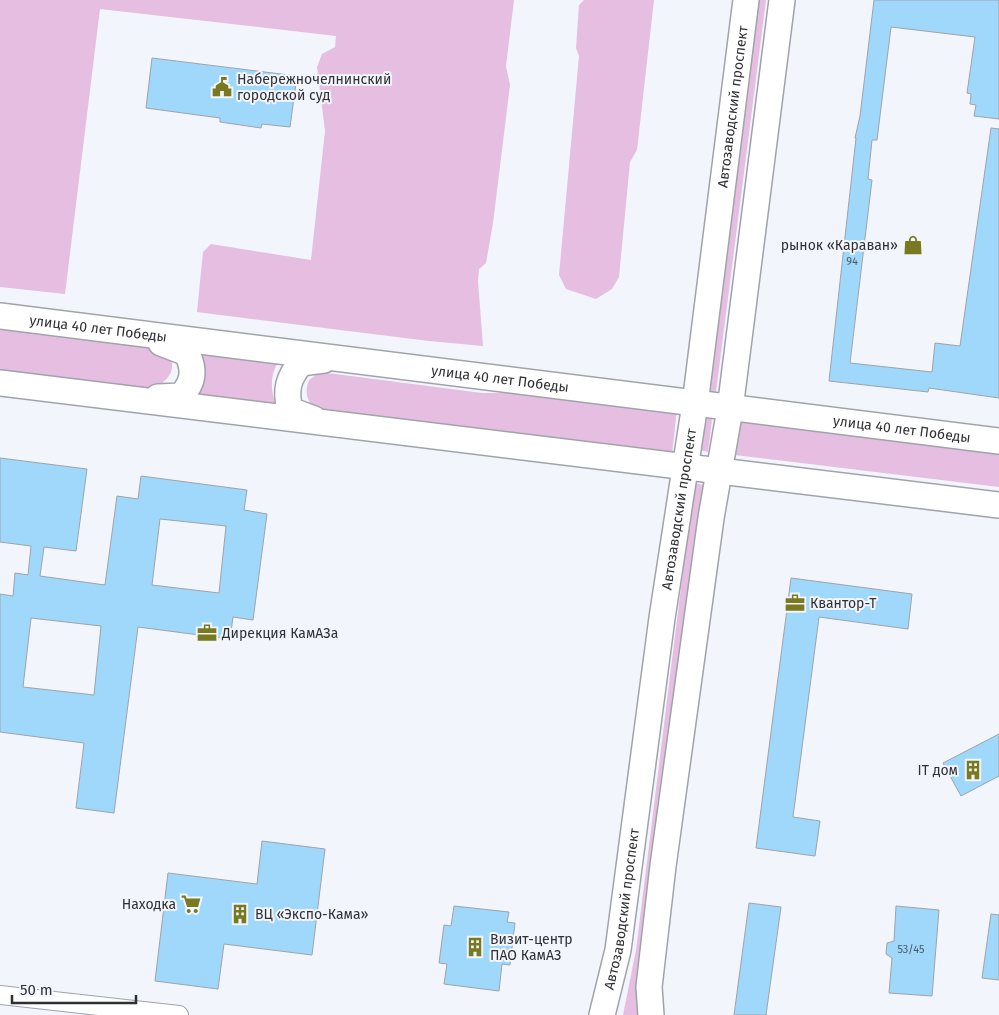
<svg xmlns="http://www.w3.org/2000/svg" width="999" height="1015" viewBox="0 0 999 1015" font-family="'Fira Sans',sans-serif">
  <rect width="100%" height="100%" fill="#f2f5fc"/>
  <path fill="#e5bee1" d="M0,0h514l-8,66 4,19 -17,138 -7,40 -7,6 -1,12 5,65 -54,-5 -232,-29 6,-60 8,-8 100,16 14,-129 -8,-64 5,-13 13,-7 1,-11 -236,-27 -35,285 -65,-7z
    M584,0h70l-17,150 -7,12 -11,115 -7,12 -16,10 -30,-10 -7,-14 20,-219 -3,-8 3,-43z
    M756,0h10l-50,392 -10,-1z
    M0,329l156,18 15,12c5,15 -7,23 -18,31l-153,-11z
    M200,350l80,10c-11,13 -10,34 -2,48l-84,-10c13,-15 14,-30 6,-48z
    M320,372l162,21h62l133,15 -5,47 -355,-44c-10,-10 -13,-18 -8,-31z
    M704,411l9,1 -5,40 -9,-2z
    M740,416l259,34v37l-264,-32z
    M694,483l10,2 -64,530h-17l13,-65z"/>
  <path fill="#a0d8fb" stroke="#9da4a8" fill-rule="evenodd" d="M874,0h125v119l-25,-3 2,-11 -6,-1 1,-10 -4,-1 8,-56 -84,-10 -14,113h-5l-4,39 4,1 -22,183 82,9 3,-29 25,3 31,-218 8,1v269l-70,-10 -1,4 -99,-11 27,-243h-1l5,-22z
    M152,58l145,18 -7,51 -28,-3 -1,4 -41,-6v-4l-74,-10z
    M0,458l87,11 -11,82 -32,-4 -4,29 65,9 12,-89 21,3 3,-23 106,14 -3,20 23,4 -14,106 -20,-3 -3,22 -92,-12 -24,186 -38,-5 8,-65 -84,-11v-138l13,2 2,-23 13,2 3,-29 -31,-4zM160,519l66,7 -7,67 -67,-8zM31,618l70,8 -7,69 -71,-8z
    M791,578l121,16 -4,35 -89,-12 -26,200 27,4 -5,35 -59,-8z
    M999,734v42l-38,20 -18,-33z
    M262,841l63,8 -13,106 -88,-11 -6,45 -63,-8 13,-108 89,11z
    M749,903l32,4 -15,108h-32z
    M454,906l55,6 -2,10 8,1 -5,42 -8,-1 -3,27 -55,-7 3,-20 -8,-1 5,-38 7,1z
    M896,906l43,4 -7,86 -43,-3 3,-35 -6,-4 1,-11 7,-2z
    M991,914l8,1v65l-17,-2z"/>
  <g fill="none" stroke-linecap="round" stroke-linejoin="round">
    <defs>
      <path id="street" d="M0,995l179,20"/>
      <g id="secondary">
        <path id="s1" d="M0,316l999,125"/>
        <path d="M0,383l999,122"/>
        <path d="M158,397l23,-1c13,-14 14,-26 6,-43l-26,-10"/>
        <path d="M314,419l-24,-9c-5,-20 -2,-32 11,-47l23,-3"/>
        <path id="s2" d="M602,1015l16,-65 44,-332 33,-214 51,-404"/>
        <path d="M651,1015l-2,-28 14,-121 48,-348 19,-109 52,-409"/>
      </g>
    </defs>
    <use href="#street" stroke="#a0a3a9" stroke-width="20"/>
    <use href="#secondary" stroke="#a0a3a9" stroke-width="28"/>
    <use href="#street" stroke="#fff" stroke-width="18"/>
    <use href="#secondary" stroke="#fff" stroke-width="25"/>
  </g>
  <defs>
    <symbol id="civic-bare" viewBox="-9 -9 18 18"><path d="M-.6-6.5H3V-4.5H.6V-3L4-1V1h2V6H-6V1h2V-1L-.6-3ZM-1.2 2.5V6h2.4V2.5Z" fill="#797920" stroke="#f2f5fc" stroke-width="2.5" paint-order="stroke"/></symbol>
    <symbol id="shop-bare" viewBox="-9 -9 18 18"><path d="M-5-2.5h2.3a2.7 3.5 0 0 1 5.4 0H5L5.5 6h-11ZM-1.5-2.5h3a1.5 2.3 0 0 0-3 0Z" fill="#797920" stroke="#f2f5fc" stroke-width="2.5" paint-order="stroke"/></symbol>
    <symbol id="office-bare" viewBox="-9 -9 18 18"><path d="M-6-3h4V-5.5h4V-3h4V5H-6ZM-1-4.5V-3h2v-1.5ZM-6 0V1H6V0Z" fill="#797920" stroke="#f2f5fc" stroke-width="2.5" paint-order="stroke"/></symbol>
    <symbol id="building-bare" viewBox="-9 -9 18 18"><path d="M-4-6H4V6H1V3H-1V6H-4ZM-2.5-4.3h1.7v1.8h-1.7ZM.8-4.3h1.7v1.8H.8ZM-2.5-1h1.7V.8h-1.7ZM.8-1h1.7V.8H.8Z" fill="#797920" stroke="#f2f5fc" stroke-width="2.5" paint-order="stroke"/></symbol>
    <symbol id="supermarket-bare" viewBox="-9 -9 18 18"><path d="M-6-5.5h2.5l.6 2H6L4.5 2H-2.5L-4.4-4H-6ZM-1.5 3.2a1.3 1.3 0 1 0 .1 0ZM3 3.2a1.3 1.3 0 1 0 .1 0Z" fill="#797920" stroke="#f2f5fc" stroke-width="2.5" paint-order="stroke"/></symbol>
  </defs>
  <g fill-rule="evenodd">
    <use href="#civic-bare" x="208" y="73" width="28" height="28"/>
    <use href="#shop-bare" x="899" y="231" width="28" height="28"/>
    <use href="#office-bare" x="781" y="589" width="28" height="28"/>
    <use href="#office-bare" x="193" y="619" width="28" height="28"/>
    <use href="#building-bare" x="959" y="756" width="28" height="28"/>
    <use href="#supermarket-bare" x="177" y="890" width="28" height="28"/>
    <use href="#building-bare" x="226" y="900" width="28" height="28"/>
    <use href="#building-bare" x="461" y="933" width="28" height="28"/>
  </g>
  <g text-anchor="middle" stroke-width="4" stroke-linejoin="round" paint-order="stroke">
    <g font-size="11" fill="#4b5a65">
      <text x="852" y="265">94</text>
      <text x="911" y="953">53/45</text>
    </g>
    <g font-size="14" fill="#2f3033" stroke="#f2f5fc" text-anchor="start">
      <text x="237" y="84">Набережночелнинский<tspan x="237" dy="16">городской суд</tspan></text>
      <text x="898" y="250" text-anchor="end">рынок «Караван»</text>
      <text x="810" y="608">Квантор-Т</text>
      <text x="222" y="638">Дирекция КамАЗа</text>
      <text x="958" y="775" text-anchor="end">IT дом</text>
      <text x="176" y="909" text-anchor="end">Находка</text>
      <text x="255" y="919">ВЦ «Экспо-Кама»</text>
      <text x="490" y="944">Визит-центр<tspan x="490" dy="16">ПАО КамАЗ</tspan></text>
    </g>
    <g font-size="14" fill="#2f3033" stroke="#f2f5fc">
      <text dy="5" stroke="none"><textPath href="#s2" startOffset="918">Автозаводский проспект</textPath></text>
      <text dy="5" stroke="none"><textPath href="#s1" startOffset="99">улица 40 лет Победы</textPath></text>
      <text dy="5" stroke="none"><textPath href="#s1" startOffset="504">улица 40 лет Победы</textPath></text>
      <text dy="5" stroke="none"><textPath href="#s1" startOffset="909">улица 40 лет Победы</textPath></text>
      <text dy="5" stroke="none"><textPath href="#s2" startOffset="512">Автозаводский проспект</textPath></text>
      <text dy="5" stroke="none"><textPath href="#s2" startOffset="108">Автозаводский проспект</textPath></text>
    </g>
  </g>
  <path d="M12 995v8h124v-8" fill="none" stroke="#2f3033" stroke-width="2.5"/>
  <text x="20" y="995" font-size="15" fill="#2f3033" stroke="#f2f5fc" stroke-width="4" paint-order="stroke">50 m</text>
</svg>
